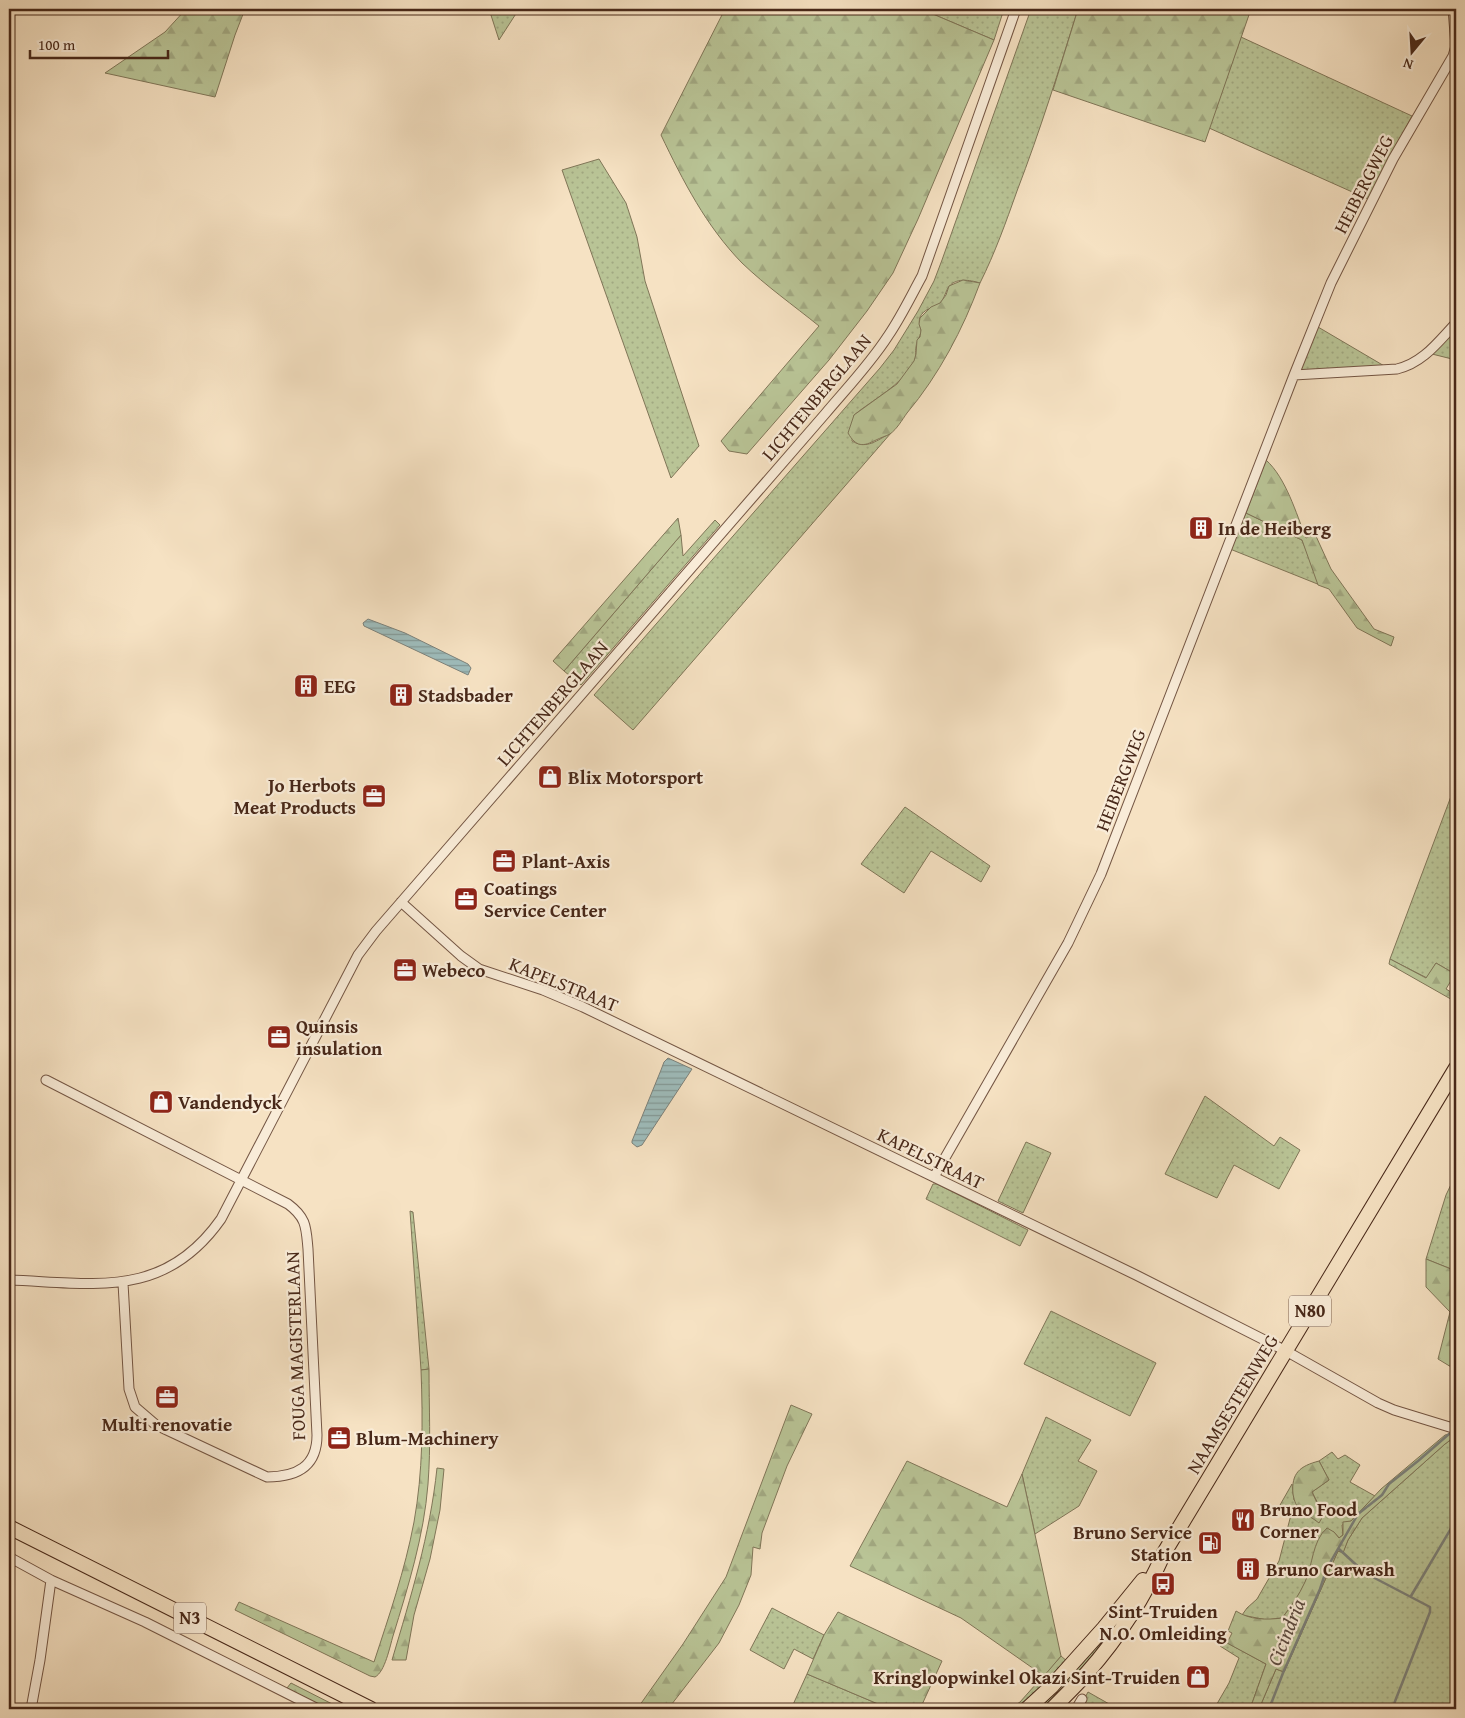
<svg xmlns="http://www.w3.org/2000/svg" width="1465" height="1718" viewBox="0 0 1465 1718" font-family="'Gentium Book Plus',serif">
  <defs>
    <pattern id="grass-dots" width="8" height="8" patternUnits="userSpaceOnUse" patternTransform="scale(1.25)"><rect width="8" height="8" fill="#b9c496"/><path d="M2 2h.1M6 6h.1" fill="none" stroke="#a1a881" stroke-width="1.8" stroke-linecap="round"/></pattern>
    <pattern id="forest-firs" width="22" height="20" patternUnits="userSpaceOnUse" patternTransform="scale(1.25)"><rect width="22" height="20" fill="#b9c496"/><path d="M5 1l3.5 6h-7zM16 11l3.5 6h-7z" fill="#a1a881"/></pattern>
    <pattern id="water-rules" width="6" height="5" patternUnits="userSpaceOnUse" patternTransform="scale(1.25)"><rect width="6" height="5" fill="#9ebcbb"/><path d="M0 2.5h6" fill="none" stroke="#839997"/></pattern>
  </defs>
  <rect width="100%" height="100%" fill="#f6e2c3"/>
  <filter id="stains"><feTurbulence type="fractalNoise" baseFrequency=".004" numOctaves="4"/><feColorMatrix values="0 0 0 0 .2 0 0 0 0 .09 0 0 0 0 .02 0 0 0 .5 -.17"/></filter>
  <radialGradient id="worn" r=".72"><stop offset=".6" stop-color="#630" stop-opacity="0"/><stop offset="1" stop-color="#630" stop-opacity=".3"/></radialGradient>
  <path fill="url(#grass-dots)" stroke="#807658" d="M489,9h30l-20,31z
    M921,9h83l-10,31z
    M1031,9h47c-19,61 -38,122 -61,182 -11,31 -22,62 -37,92 -10,-3 -25,-6 -32,5 -3,5 -4,12 -9,16 -7,4 -15,5 -19,13 -2,6 1,10 1,15 -1,5 -5,10 -5,15 -1,5 1,9 -2,15 -13,24 -39,36 -60,53l-2,26c15,9 25,-1 39,-8l-258,297 -39,-35 286,-327 14,-18 24,-39 16,-30 8,-21z
    M1241,37l171,79 -44,83 -159,-71z
    M599,159l27,44 11,34 8,44 54,165 -28,32 -109,-308z
    M1318,327l68,40 -61,2 -23,2 -2,-2z
    M1456,329v31l-24,-6z
    M1246,513l56,27 18,45 -90,-36z
    M715,520l5,5 -139,160 -17,-14 117,-136 2,21z
    M1456,783v189l-1,2 -19,-11 -9,15 -37,-19z
    M905,807l85,59 -9,16 -50,-31 -27,42 -43,-29z
    M1205,1096l69,50 6,-9 20,13 -21,39 -45,-24 -17,33 -52,-24z
    M1026,1142l25,11 -28,60 -25,-12z
    M1456,1174v97l-30,-12 20,-64z
    M933,1184h4l91,46 -8,16 -94,-47z
    M410,1211l3,1 16,157 -8,1z
    M1051,1311l105,52 -26,53 -106,-52z
    M1046,1417l45,23 -13,21 19,10 -18,35 -44,28 -13,-60z
    M1456,1436v273h-197l17,-40 8,3 54,-121 5,1 5,-12 14,-22 83,-74z
    M1332,1452l6,7 7,-4 15,10 -10,17 25,14 -24,25 -9,4 1,10 -4,3 -5,-6h-11c-8,15 -11,33 -17,49 -6,13 -15,26 -24,37l-15,2 -25,-5 5,-7 10,-9 22,-38 13,-50 -12,-6 12,-21 2,16 27,9 -9,-17 17,-12 -10,-19z
    M772,1608l52,27 -11,24 -19,-10 -10,20 -34,-19z
    M1103,1635l6,6 -60,68h-10l15,-15 3,-10z
    M1222,1640l44,24 -16,45h-36l15,-26 10,-25 -19,-12z
    M1061,1656l7,6 -48,47h-10l10,-7z
    M807,1674l83,35h-99z
    M1088,1692l30,17h-39z"/>
  <path fill="url(#forest-firs)" stroke="#807658" d="M186,9h59l-10,26 -20,62 -110,-24 60,-41z
    M725,9h196l73,31 -76,179 -25,54 -26,38 -38,49 -82,94 -18,-3 -8,-10 98,-115c-26,-21 -53,-40 -77,-63 -36,-37 -59,-82 -81,-128z
    M1078,9h173l-46,133 -152,-52z
    M963,280l17,3c-17,46 -41,92 -73,130 -5,7 -10,16 -17,21 -4,2 -10,4 -14,6 -13,7 -20,7 -28,-7l6,-18 43,-31 17,-23 2,-7 1,-14 3,-3 1,-7 -2,-6 1,-6 11,-11 9,-4 6,-8 3,-9z
    M1266,460c20,18 30,53 40,78l9,-4 16,35 43,60 20,8 -3,9 -34,-18 -28,-39 -11,-4 -16,-45 -56,-27z
    M678,518l3,17 -117,136 -11,-10z
    M1390,959l36,19 10,-15 19,11 -9,15 10,6v7l-67,-38z
    M1426,1259l30,12v99l-18,-11 12,-47 -24,-25z
    M429,1369c0,38 2,77 -1,115 -4,52 -20,103 -35,152 -3,10 -8,36 -18,41l-5,-1 -135,-66 4,-8 135,60c15,-46 31,-92 40,-140 9,-50 9,-101 7,-152z
    M791,1405l21,9 -25,52 -25,67 -2,16 -7,-2 -2,28 -12,30 -20,38 -51,66h-31l46,-65 43,-67z
    M1450,1434l6,2 -11,8 -83,74 -14,22 -5,13 -5,-2 -54,121 -8,-3 -17,40h-9l16,-45 -39,-21 5,-10 -4,-2 8,-20c14,9 30,9 46,7 9,-11 17,-23 23,-36 8,-17 7,-41 22,-54l7,4 5,6 4,-3v-13l8,-1 30,-32 64,-54z
    M907,1461l100,46 15,-33 39,182 -17,20 -83,-58 -111,-52z
    M1319,1461l10,19 -17,12 11,24 -4,7c-6,-5 -15,-9 -20,-14 -4,-5 -5,-10 -6,-15 -2,-21 7,-28 26,-33z
    M437,1468l7,1 -4,41 -10,49 -16,56 -8,45h-14c19,-64 38,-125 45,-192z
    M838,1612l104,49 -22,48h-30l-83,-35 17,-39z
    M291,1683l51,26h-15l-40,-21z"/>
  <path fill="url(#water-rules)" stroke="#7c817a" d="M368,619l37,14 63,31 3,4 -3,7 -104,-49 -1,-3z
    M668,1058l24,11 -50,76 -5,2 -5,-4v-2l29,-71 3,-8z"/>
  <g fill="none" stroke-linecap="round" stroke-linejoin="round">
    <path stroke="#7c817a" stroke-width="2.5" d="M1339,1549l26,24 65,34v5l-38,97
      M1411,1596l45,-76
      M1269,1709l14,-36 37,-84 7,-21 31,-54 24,-19 7,-11 29,-23 31,-27"/>
    <defs>
      <path id="minor" d="M1294,375l103,-6c26,-6 41,-27 59,-46
        M401,902l60,54 18,13 64,21 40,17 553,268 150,76 92,52 16,7 62,19
        M46,1080l242,124c19,14 18,24 20,45l9,186c0,32 -21,42 -50,42l-111,-52 -21,-18 -6,-18 -6,-106
        M934,1177l134,-234 33,-69 193,-499 37,-92 62,-124 60,-103 3,-10 -3,-37
        M9,1280c85,3 155,20 212,-61l137,-264 18,-24 449,-517c21,-25 45,-50 63,-78 13,-19 23,-40 34,-60l94,-267
        M9,1557l42,23 94,42 173,87
        M31,1709l9,-49 11,-80
        M1076,1709l6,-10"/>
      <path id="primary" d="M9,1527l362,182
        M1027,1709l25,-23 52,-58 39,-48
        M1052,1709c12,-12 24,-24 35,-36 31,-35 58,-77 77,-120l292,-485"/>
    </defs>
    <use href="#minor" stroke="#745644" stroke-width="11"/>
    <use href="#primary" stroke="#482819" stroke-width="16"/>
    <use href="#minor" stroke="#f9ecd8" stroke-width="9"/>
    <use href="#primary" stroke="#f6e2c3" stroke-width="14"/>
  </g>
  <defs>
    <symbol id="building-square" viewBox="-11 -11 22 22"><rect x="-9" y="-9" width="18" height="18" rx="4" fill="#8f2418" stroke="#f9ecd8"/><path d="M-4-6H4V6H1V3H-1V6H-4ZM-2.5-4.3h1.7v1.8h-1.7ZM.8-4.3h1.7v1.8H.8ZM-2.5-1h1.7V.8h-1.7ZM.8-1h1.7V.8H.8Z" fill="#fff"/></symbol>
    <symbol id="shop-square" viewBox="-11 -11 22 22"><rect x="-9" y="-9" width="18" height="18" rx="4" fill="#8f2418" stroke="#f9ecd8"/><path d="M-5-2.5h2.3a2.7 3.5 0 0 1 5.4 0H5L5.5 6h-11ZM-1.5-2.5h3a1.5 2.3 0 0 0-3 0Z" fill="#fff"/></symbol>
    <symbol id="office-square" viewBox="-11 -11 22 22"><rect x="-9" y="-9" width="18" height="18" rx="4" fill="#8f2418" stroke="#f9ecd8"/><path d="M-6-3h4V-5.5h4V-3h4V5H-6ZM-1-4.5V-3h2v-1.5ZM-6 0V1H6V0Z" fill="#fff"/></symbol>
    <symbol id="restaurant-square" viewBox="-11 -11 22 22"><rect x="-9" y="-9" width="18" height="18" rx="4" fill="#8f2418" stroke="#f9ecd8"/><path d="M-5-6h1v4h1v-4h1v4h1v-4h1v5L-1.5 .5V6h-2V.5L-5-1ZM5-6V6H3V1.5H1.5Q1.5-4 5-6Z" fill="#fff"/></symbol>
    <symbol id="fuel-square" viewBox="-11 -11 22 22"><rect x="-9" y="-9" width="18" height="18" rx="4" fill="#8f2418" stroke="#f9ecd8"/><path d="M-5.5-6h7V0h2V4h1.3V-2.5L3-4.5l.8-.8L6-3V5H2.5V1h-1V6h-7ZM-4.2-4.7v3.2H.2V-4.7Z" fill="#fff"/></symbol>
    <symbol id="bus-square" viewBox="-11 -11 22 22"><rect x="-9" y="-9" width="18" height="18" rx="4" fill="#8f2418" stroke="#f9ecd8"/><path d="M-5-6H5V4H4V6H2V4H-2V6H-4V4H-5ZM-3.5-4V0h7V-4ZM-3.5 1.2v1.5H-2V1.2ZM2 1.2v1.5H3.5V1.2Z" fill="#fff"/></symbol>
  </defs>
  <g fill-rule="evenodd">
    <use href="#building-square" x="1187" y="514" width="28" height="28"/>
    <use href="#building-square" x="292" y="672" width="28" height="28"/>
    <use href="#building-square" x="387" y="681" width="28" height="28"/>
    <use href="#shop-square" x="536" y="763" width="28" height="28"/>
    <use href="#office-square" x="360" y="782" width="28" height="28"/>
    <use href="#office-square" x="490" y="847" width="28" height="28"/>
    <use href="#office-square" x="452" y="885" width="28" height="28"/>
    <use href="#office-square" x="391" y="956" width="28" height="28"/>
    <use href="#office-square" x="265" y="1023" width="28" height="28"/>
    <use href="#shop-square" x="147" y="1088" width="28" height="28"/>
    <use href="#office-square" x="153" y="1383" width="28" height="28"/>
    <use href="#office-square" x="325" y="1424" width="28" height="28"/>
    <use href="#restaurant-square" x="1229" y="1506" width="28" height="28"/>
    <use href="#fuel-square" x="1196" y="1529" width="28" height="28"/>
    <use href="#building-square" x="1234" y="1555" width="28" height="28"/>
    <use href="#bus-square" x="1149" y="1570" width="28" height="28"/>
    <use href="#shop-square" x="1184" y="1663" width="28" height="28"/>
  </g>
  <g text-anchor="middle" stroke-width="4.5" stroke-linejoin="round" paint-order="stroke">
    <g fill="#f9ecd8" stroke="#7d6352" stroke-width="1">
      <rect x="1289" y="1295.5" width="42" height="31" rx="4"/>
      <rect x="174" y="1602.5" width="32" height="31" rx="4"/>
    </g>
    <g font-size="18" font-weight="bold" fill="#482819">
      <text x="1310" y="1317">N80</text>
      <text x="190" y="1624">N3</text>
    </g>
    <g font-size="19" fill="#482819" stroke="#f9ecd8">
      <text transform="translate(1363 184) rotate(-63)" y="7">HEIBERGWEG</text>
      <text transform="translate(816 397) rotate(-50)" y="7">LICHTENBERGLAAN</text>
      <text transform="translate(552 703) rotate(-49)" y="7">LICHTENBERGLAAN</text>
      <text transform="translate(1120 780) rotate(-69)" y="7">HEIBERGWEG</text>
      <text transform="translate(564 984) rotate(22)" y="7">KAPELSTRAAT</text>
      <text transform="translate(931 1158) rotate(26)" y="7">KAPELSTRAAT</text>
      <text transform="translate(295 1346) rotate(-92)" y="7">FOUGA MAGISTERLAAN</text>
      <text transform="translate(1232 1404) rotate(-59)" y="7">NAAMSESTEENWEG</text>
    </g>
    <g font-size="19" font-weight="bold" fill="#482819" stroke="#f9ecd8" text-anchor="start">
      <text x="1218" y="535">In de Heiberg</text>
      <text x="324" y="693">EEG</text>
      <text x="418" y="702">Stadsbader</text>
      <text x="568" y="784">Blix Motorsport</text>
      <text x="356" y="792" text-anchor="end">Jo Herbots<tspan x="356" dy="22">Meat Products</tspan></text>
      <text x="522" y="868">Plant-Axis</text>
      <text x="484" y="895">Coatings<tspan x="484" dy="22">Service Center</tspan></text>
      <text x="422" y="977">Webeco</text>
      <text x="296" y="1033">Quinsis<tspan x="296" dy="22">insulation</tspan></text>
      <text x="178" y="1109">Vandendyck</text>
      <text x="167" y="1431" text-anchor="middle">Multi renovatie</text>
      <text x="356" y="1445">Blum-Machinery</text>
      <text x="1260" y="1516">Bruno Food<tspan x="1260" dy="22">Corner</tspan></text>
      <text x="1192" y="1539" text-anchor="end">Bruno Service<tspan x="1192" dy="22">Station</tspan></text>
      <text x="1266" y="1576">Bruno Carwash</text>
      <text x="1163" y="1618" text-anchor="middle">Sint-Truiden<tspan x="1163" dy="22">N.O. Omleiding</tspan></text>
      <text x="1180" y="1684" text-anchor="end">Kringloopwinkel Okazi Sint-Truiden</text>
    </g>
    <g font-size="20" font-style="italic" fill="#5e4d42" stroke="#f9ecd8">
      <text transform="translate(1286 1632) rotate(-68)" y="7">Cicindria</text>
    </g>
  </g>
  <rect width="1465" height="1718" fill="none" stroke="#f6e2c3" stroke-width="30"/>
  <rect x="10" y="10" width="1445" height="1698" fill="none" stroke="#482819" stroke-width="2.5"/>
  <rect x="15" y="15" width="1435" height="1688" fill="none" stroke="#482819"/>
  <g transform="translate(1412 52) rotate(198)" stroke="#f9ecd8" stroke-width="4" paint-order="stroke">
  <path d="M0-4L9 19L0 12L-9 19Z" fill="#482819"/>
  <text y="-8" font-size="14" font-weight="bold" text-anchor="middle" fill="#482819">N</text>
  </g>
  <path d="M30 50v8h138v-8" fill="none" stroke="#482819" stroke-width="2.5"/>
  <text x="38" y="50" font-size="15" fill="#482819" stroke="#f9ecd8" stroke-width="4" paint-order="stroke">100 m</text>
  <rect width="100%" height="100%" filter="url(#stains)"/>
  <rect width="100%" height="100%" fill="url(#worn)"/>
</svg>
